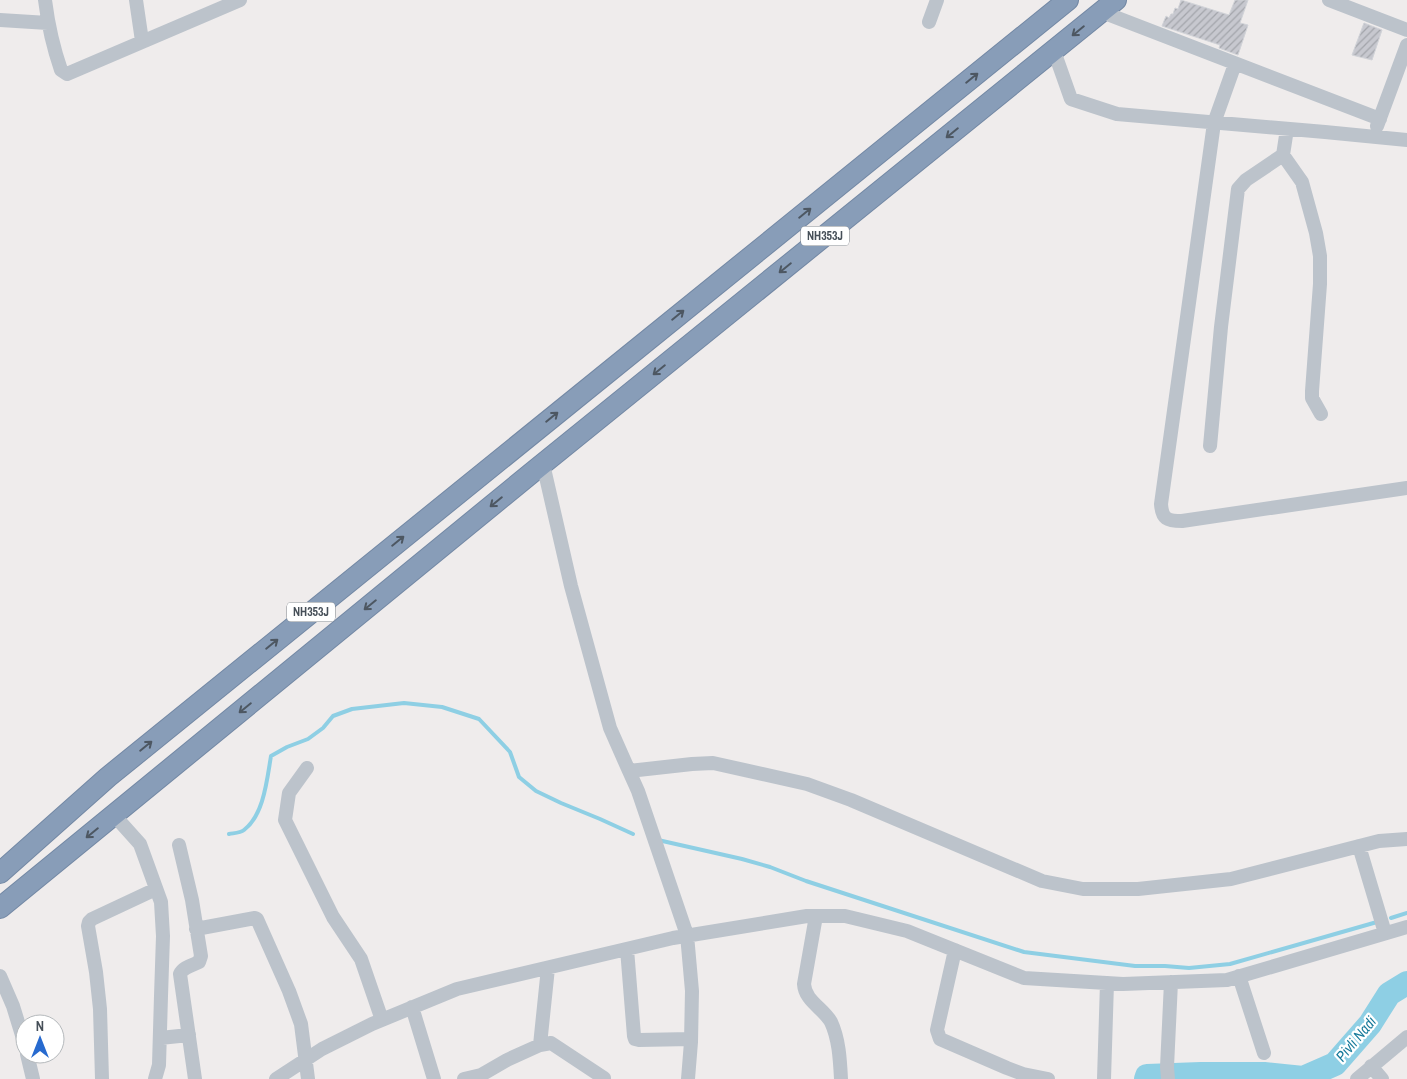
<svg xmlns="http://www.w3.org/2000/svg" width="1407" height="1079" viewBox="0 0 1407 1079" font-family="'Archivo Narrow',sans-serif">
  <defs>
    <pattern id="building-hatch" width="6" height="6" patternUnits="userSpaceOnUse" patternTransform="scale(1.25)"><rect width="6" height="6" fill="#c7c8cf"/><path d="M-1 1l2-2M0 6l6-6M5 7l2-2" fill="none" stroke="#a3a5ab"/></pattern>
  </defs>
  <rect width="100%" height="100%" fill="#efecec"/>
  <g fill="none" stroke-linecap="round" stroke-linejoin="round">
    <path stroke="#8ecfe4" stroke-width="4" d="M229,834c5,-1 11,-1 15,-4 20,-15 23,-51 27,-74l16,-9 21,-8 15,-11 10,-12 19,-7 52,-6 38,4 37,12 31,33 9,25 17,14 25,12 39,16 33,15
      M658,840l84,19 28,8 36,14 218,71 111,14h30l24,2 41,-4 147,-42
      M1391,918l16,-5"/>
    <path stroke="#8ecfe4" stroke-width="24" d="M1146,1079l1,-3 54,-2h63l39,4 32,-14 35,-40 19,-30 18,-11"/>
  </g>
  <path fill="url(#building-hatch)" stroke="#d1d3d8" d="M1181,0l48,15 6,-15h13l-8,23 8,2 -10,30 -19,-7 1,-3 -58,-19 4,-10 3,2 2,-4h2l2,-6 3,1z
    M1364,23l18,7 -10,30 -20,-5z"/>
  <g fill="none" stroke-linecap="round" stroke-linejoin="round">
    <defs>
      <path id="highway" d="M0,873l108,-96 960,-777
        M0,908l534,-437 582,-471"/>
    </defs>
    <use href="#highway" stroke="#7388a4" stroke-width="22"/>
    <path stroke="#bcc3cb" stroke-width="14" d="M45,0c3,24 8,47 16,70l6,4 173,-74
      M136,0l6,41
      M1329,0l78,30
      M1102,12l278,107
      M0,20l48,3
      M929,22l8,-22
      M1054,51l17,48 46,15 208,18 82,8
      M1235,64l-21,59 -53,381c1,15 6,17 21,17l225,-33
      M1377,126l30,-81
      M1287,129l-4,26 19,27 14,51 4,23v28l-8,107v7l9,16
      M1210,446l11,-119 17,-138 8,-9 37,-25
      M543,464l28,122 39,142 19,43 63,-7 21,-1 94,21 44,16 191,81 41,8h55l93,-10 148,-38 28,-2
      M307,768l-18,25 -4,27 48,97 28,42 21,61
      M629,771l9,20 49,144 5,56 -1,51 -3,37
      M114,815l26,29 21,58 2,34 -2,60 -2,69 -4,14
      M179,845l13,55 9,56 -2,6c-6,3 -16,5 -19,12l15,105
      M1359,846l26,87
      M816,916l-12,68c1,17 19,24 27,38 8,17 9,38 10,57
      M196,929l59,-11 2,1 32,72 12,33 7,55
      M627,949l7,87 1,3 4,1 52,-1
      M955,950l-18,80 3,9 67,29 16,6 25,5
      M0,976l13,30 12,39
      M1239,976l25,77
      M412,1007l22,72
      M160,1038l29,-3
      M540,1045l8,-77
      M27,1054l6,25
      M1371,1066l11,13
      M102,1079l-2,-70 -4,-37 -8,-46 1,-4 3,-3 64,-30
      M276,1079l46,-30 50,-25 85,-35 216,-51 134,-22h38l62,15 117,47 99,6 104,-4 180,-53
      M464,1079l17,-4 26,-15 33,-15 11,-2 53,35v1
      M1104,1079l3,-96
      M1168,1079l-1,-12 4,-85
      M1357,1079l50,-42"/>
    <use href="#highway" stroke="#889db8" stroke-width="20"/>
  </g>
  <defs><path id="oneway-shaft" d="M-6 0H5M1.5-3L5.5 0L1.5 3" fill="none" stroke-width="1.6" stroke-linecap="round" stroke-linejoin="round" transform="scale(1.25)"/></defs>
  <g stroke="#4d5762">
    <use href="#oneway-shaft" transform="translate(1078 31) rotate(141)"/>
    <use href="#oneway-shaft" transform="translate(972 78) rotate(-39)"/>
    <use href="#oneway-shaft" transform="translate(952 133) rotate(141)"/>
    <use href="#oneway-shaft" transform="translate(805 213) rotate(-39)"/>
    <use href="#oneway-shaft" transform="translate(785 268) rotate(141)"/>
    <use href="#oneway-shaft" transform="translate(678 315) rotate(-39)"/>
    <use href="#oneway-shaft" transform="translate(659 370) rotate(141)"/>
    <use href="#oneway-shaft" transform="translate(552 417) rotate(-39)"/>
    <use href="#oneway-shaft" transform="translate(496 502) rotate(141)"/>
    <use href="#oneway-shaft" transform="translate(398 541) rotate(-39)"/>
    <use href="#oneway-shaft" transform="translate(370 605) rotate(141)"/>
    <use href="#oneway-shaft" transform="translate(272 644) rotate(-39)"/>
    <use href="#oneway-shaft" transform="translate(245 708) rotate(141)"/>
    <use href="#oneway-shaft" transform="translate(146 746) rotate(-39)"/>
    <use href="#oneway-shaft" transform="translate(92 833) rotate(141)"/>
  </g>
  <g text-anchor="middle" stroke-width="4.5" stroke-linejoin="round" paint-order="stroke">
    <g fill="#fff" stroke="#7e848a" stroke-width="1">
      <rect x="801" y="226.5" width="48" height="19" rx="4"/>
      <rect x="287" y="602.5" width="48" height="19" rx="4"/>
    </g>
    <g font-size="12" font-weight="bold" fill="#464f58">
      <text x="825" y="240">NH353J</text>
      <text x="311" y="616">NH353J</text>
    </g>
    <g font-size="15" font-style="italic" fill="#177a9a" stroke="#fff">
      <text transform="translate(1356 1039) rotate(-50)" y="5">Pivli Nadi</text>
    </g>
  </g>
  <g transform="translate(40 1039)"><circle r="24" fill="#ffffff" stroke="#b5b9bc"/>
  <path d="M0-4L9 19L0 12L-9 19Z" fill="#276acf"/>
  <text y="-8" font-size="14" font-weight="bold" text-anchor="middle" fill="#464f58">N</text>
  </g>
</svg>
